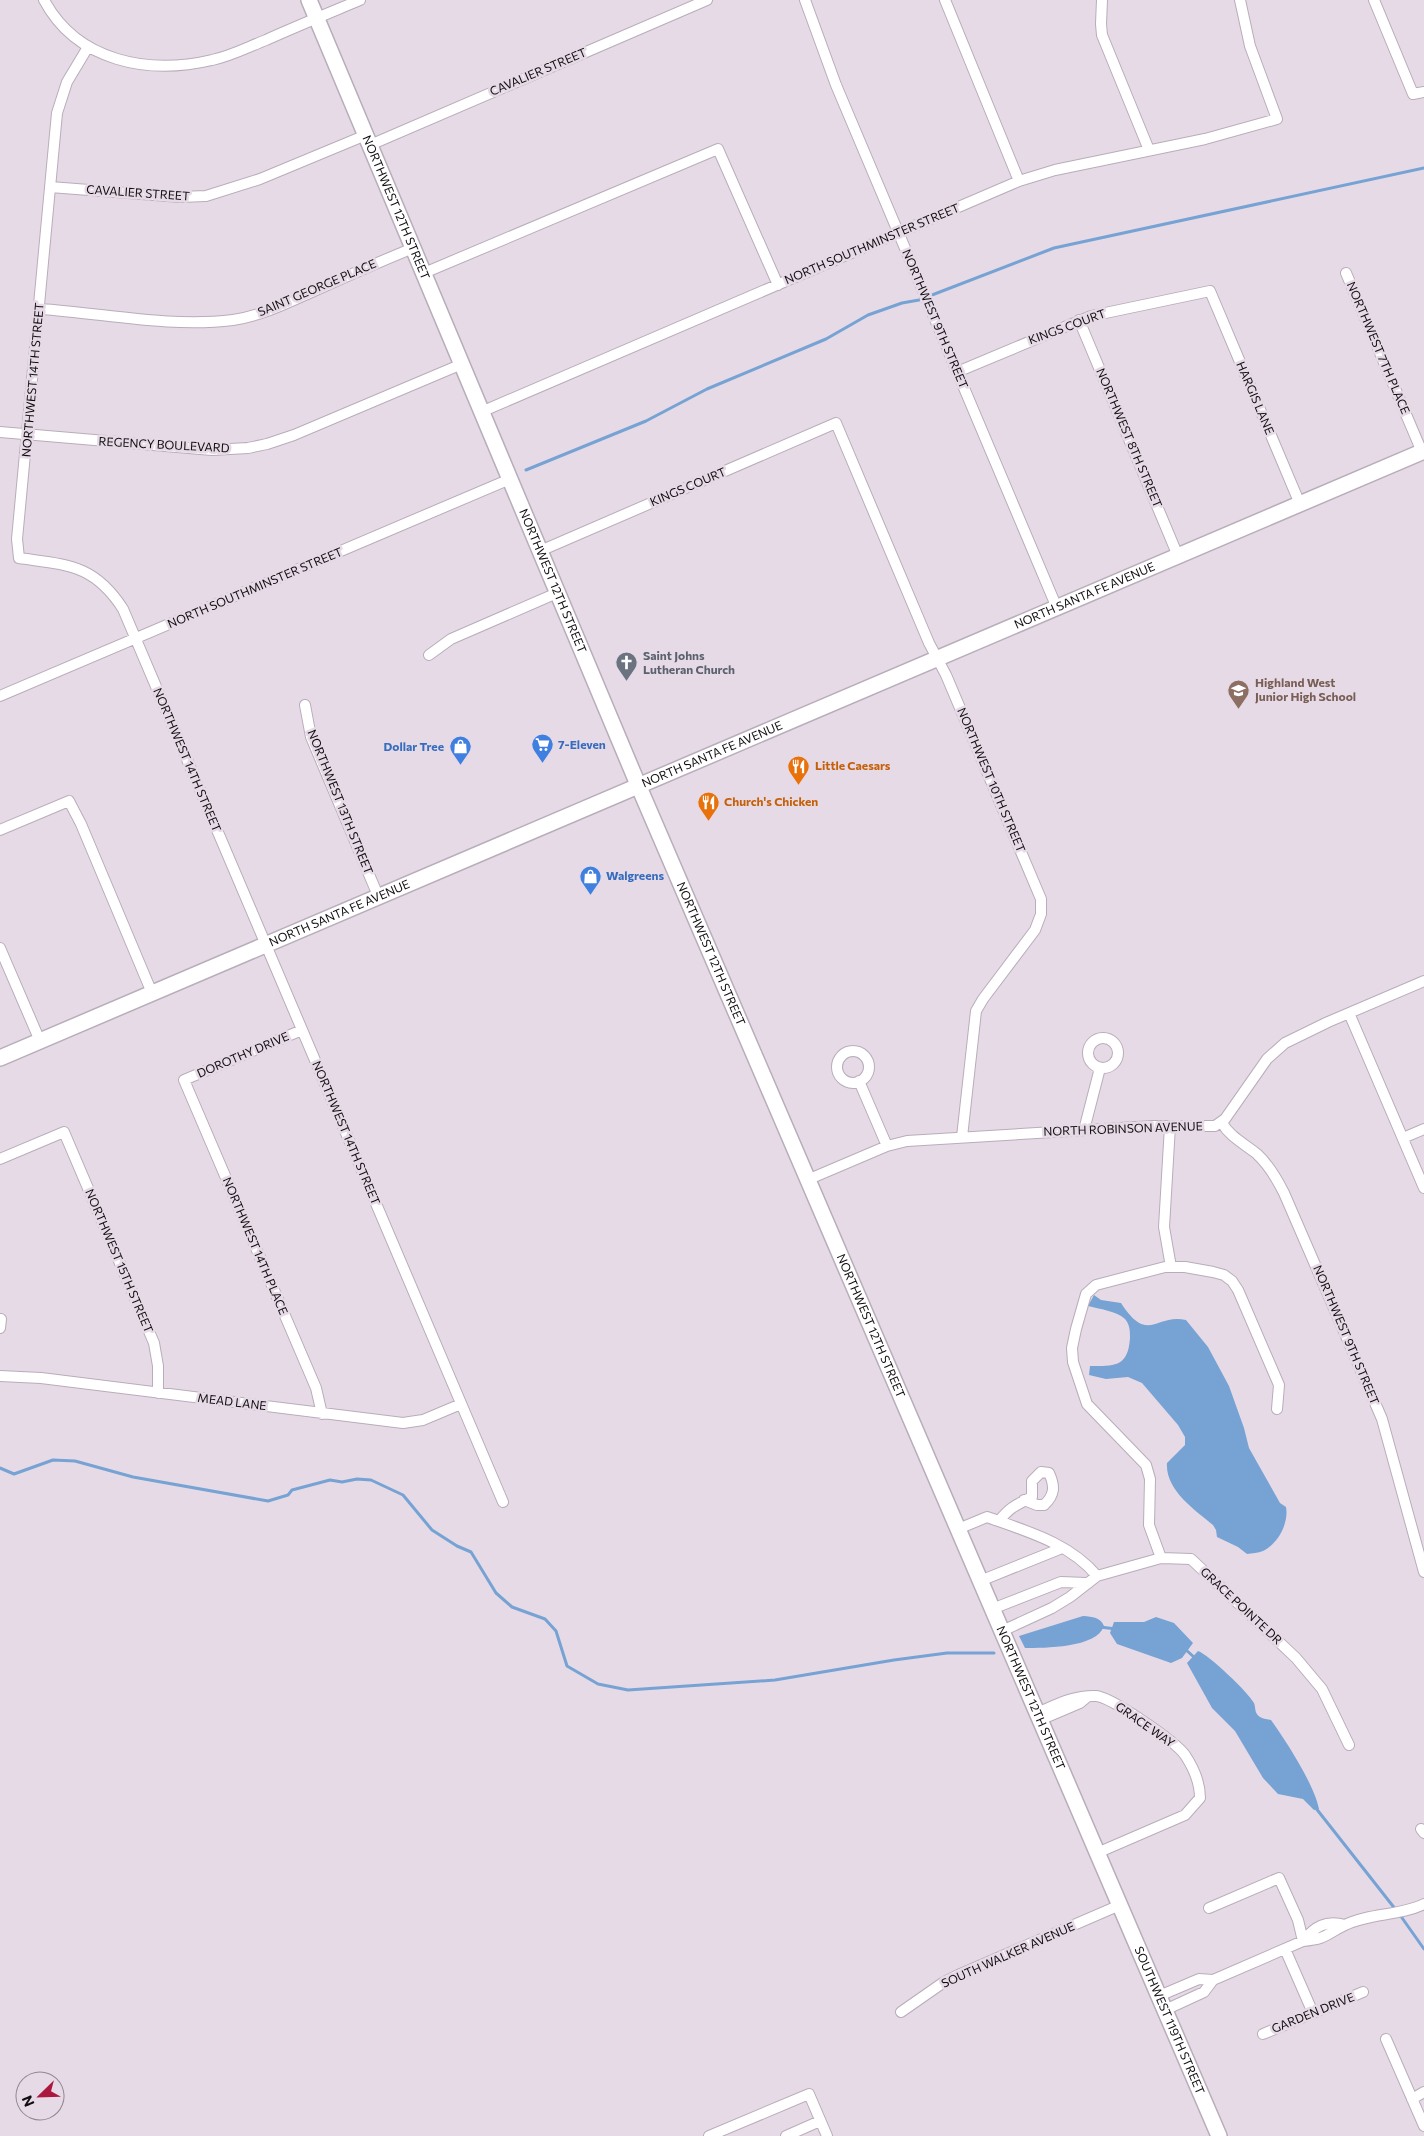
<svg xmlns="http://www.w3.org/2000/svg" width="1424" height="2136" viewBox="0 0 1424 2136" font-family="Commissioner,sans-serif">
  <rect width="100%" height="100%" fill="#e6dae7"/>
  <path fill="#76a3d3" d="M1094,1295l7,5 20,3c27,42 35,10 65,17l22,27 21,39 15,42 5,20 31,55 6,4c3,16 -8,37 -23,44 -5,2 -11,2 -16,3l-9,-7 -21,-10 -1,-7 -3,-5c-18,-15 -48,-35 -46,-62l18,-18v-8l-7,-12 -36,-42 -14,-6 -22,2 -17,-4 1,-9c25,0 38,1 40,-28 0,-7 0,-13 -5,-19 -8,-8 -26,-10 -37,-13z
    M1083,1616c10,1 17,1 21,10 -7,22 -60,22 -79,22l-6,-12z
    M1156,1617l18,6 19,20 -11,15 -11,5 -54,-19 -7,-11 4,-11h30z
    M1198,1651c11,4 50,41 56,52 2,5 0,10 6,14 3,2 8,2 11,3 15,21 43,64 48,89l-5,1 -11,-11 -25,-5 -15,-16 -28,-47 -23,-23 -25,-45z"/>
  <g fill="none" stroke-linecap="round" stroke-linejoin="round">
    <path stroke="#76a3d3" stroke-width="3" d="M526,470l120,-49 61,-32 119,-50 42,-24 34,-12 17,-3 135,-52 370,-80
      M0,1468l14,6 39,-14 22,1 58,16 135,24 20,-6 4,-5 38,-10 12,2 15,-3 14,1 32,15 29,35 25,16 14,6 25,41 16,14 33,12 11,12 11,35 31,18 30,6 147,-10 119,-20 53,-7h47
      M1100,1627l16,2
      M1185,1649l10,9
      M1315,1807l81,103
      M1400,1915l24,34"/>
    <defs>
      <path id="street" d="M44,0c33,62 105,75 168,60 19,-4 36,-13 54,-20 31,-14 63,-27 94,-40
        M805,0l31,85 221,523
        M945,0l74,181
        M1102,0l-1,24 1,11 47,115
        M1374,0l39,94 11,-2
        M88,47l-21,35 -10,31 -40,426 2,19c48,7 75,6 104,51l380,893
        M370,145l337,-145
        M50,187l130,10 26,-1 54,-17 106,-44
        M424,273l294,-124 60,136
        M1346,273l76,179
        M40,309c63,4 129,19 193,11 28,-4 54,-17 79,-28 33,-15 67,-30 101,-44
        M1079,320l99,236
        M957,372l134,-56 119,-25 90,213
        M481,412l538,-231 36,-11 150,-31 72,-20 -27,-73 -10,-46
        M0,432l212,18 36,-2 19,-4 27,-9 168,-71
        M540,551l296,-128 93,220 17,32 95,224v15l-6,16 -52,69 -7,12 -14,126
        M429,655l22,-16 106,-46
        M0,696l510,-217
        M305,705l6,32 68,161
        M0,830l69,-29 12,23 71,169
        M0,948l40,93
        M1349,1013l75,175
        M302,1030l-118,50 132,308 6,26
        M1088 1053a15 15 0 1 1 30 0a15 15 0 1 1-30 0Z
        M837 1067a16 16 0 1 1 32 0a16 16 0 1 1-32 0Z
        M859,1081l28,65
        M1222,1123c8,14 23,21 35,31 12,11 20,25 27,39l98,226 42,153
        M1170,1126l-6,101 7,40
        M1084,1130l16,-62
        M1403,1138l21,-9
        M0,1159l64,-27 90,211 4,23v27
        M807,1180l80,-34 20,-5 246,-15h62l10,-7 42,-60 18,-16 43,-21 96,-41
        M0,1328l1,-9
        M0,1376l41,2 362,45 20,-3 38,-16
        M999,1521c11,-14 17,-16 33,-24v-16l9,-9 8,1c6,13 6,22 -5,32h-7l-13,-5
        M958,1529l29,-12c39,14 83,26 110,59
        M1161,1558l-12,-33 1,-46 -4,-14 -59,-61 -14,-42 -1,-14 4,-19 10,-35 10,-9 69,-18h20l28,5 11,3 8,6 6,9 41,95 -2,24
        M980,1581l82,-33
        M992,1609l69,-27 25,1
        M1002,1631l50,-23 18,-11 27,-21 64,-18 30,1 105,99 26,31 27,56
        M1037,1713c19,-8 37,-18 59,-17 15,1 79,45 89,59 8,12 15,28 15,43l-15,17 -88,38
        M1040,1720l40,-17 6,-5
        M1421,1829l3,4
        M1345,1925c-19,-5 -30,1 -42,16 24,-2 23,-7 42,-16 24,-12 55,-9 79,-21
        M1285,1949l28,64
        M1159,1996l40,-17 14,1 90,-39 -5,-21 -19,-42 -70,30
        M1165,2010l39,-18 9,-12
        M901,2012l43,-30 14,-7 162,-70
        M1263,2034l100,-42
        M1386,2039l38,87
        M1412,2099l12,-7
        M709,2136l100,-42 18,42
        M786,2136l34,-15"/>
      <g id="secondary">
        <path id="s1" d="M309,0l330,787 580,1349"/>
        <path id="s2" d="M0,1058l1424,-607"/>
      </g>
    </defs>
    <use href="#street" stroke="#b8adba" stroke-width="12"/>
    <use href="#secondary" stroke="#b8adba" stroke-width="18"/>
    <use href="#street" stroke="#fff" stroke-width="10"/>
    <use href="#secondary" stroke="#fff" stroke-width="15"/>
  </g>
  <defs>
    <symbol id="church-pin" viewBox="-11 -11 22 30"><path d="M0 17L-7.5 6A9.5 9.5 0 1 1 7.5 6Z" fill="#6b7280" stroke="#e6dae7"/><path d="M-1.2-6h2.4v3.5h3.3v2.4h-3.3V6h-2.4V-.1h-3.3v-2.4h3.3Z" fill="#fff"/></symbol>
    <symbol id="school-pin" viewBox="-11 -11 22 30"><path d="M0 17L-7.5 6A9.5 9.5 0 1 1 7.5 6Z" fill="#8d6e63" stroke="#e6dae7"/><path d="M0-5L7-2L0 1L-7-2ZM-4 1L0 2.5L4 1V4Q0 6-4 4Z" fill="#fff"/></symbol>
    <symbol id="supermarket-pin" viewBox="-11 -11 22 30"><path d="M0 17L-7.5 6A9.5 9.5 0 1 1 7.5 6Z" fill="#3f7fe0" stroke="#e6dae7"/><path d="M-6-5.5h2.5l.6 2H6L4.5 2H-2.5L-4.4-4H-6ZM-1.5 3.2a1.3 1.3 0 1 0 .1 0ZM3 3.2a1.3 1.3 0 1 0 .1 0Z" fill="#fff"/></symbol>
    <symbol id="shop-pin" viewBox="-11 -11 22 30"><path d="M0 17L-7.5 6A9.5 9.5 0 1 1 7.5 6Z" fill="#3f7fe0" stroke="#e6dae7"/><path d="M-5-2.5h2.3a2.7 3.5 0 0 1 5.4 0H5L5.5 6h-11ZM-1.5-2.5h3a1.5 2.3 0 0 0-3 0Z" fill="#fff"/></symbol>
    <symbol id="restaurant-pin" viewBox="-11 -11 22 30"><path d="M0 17L-7.5 6A9.5 9.5 0 1 1 7.5 6Z" fill="#e8710a" stroke="#e6dae7"/><path d="M-5-6h1v4h1v-4h1v4h1v-4h1v5L-1.5 .5V6h-2V.5L-5-1ZM5-6V6H3V1.5H1.5Q1.5-4 5-6Z" fill="#fff"/></symbol>
  </defs>
  <g fill-rule="evenodd">
    <use href="#church-pin" x="614" y="650" width="25" height="34"/>
    <use href="#school-pin" x="1226" y="678" width="25" height="34"/>
    <use href="#supermarket-pin" x="530" y="732" width="25" height="34"/>
    <use href="#shop-pin" x="448" y="734" width="25" height="34"/>
    <use href="#restaurant-pin" x="786" y="754" width="25" height="34"/>
    <use href="#restaurant-pin" x="696" y="790" width="25" height="34"/>
    <use href="#shop-pin" x="578" y="864" width="25" height="34"/>
  </g>
  <g text-anchor="middle" stroke-width="5" stroke-linejoin="round" paint-order="stroke">
    <g font-size="12" fill="#110d11" stroke="#e6dae7">
      <text transform="translate(538 72) rotate(-23)" y="4">CAVALIER STREET</text>
      <text transform="translate(138 193) rotate(4)" y="4">CAVALIER STREET</text>
      <text dy="4" stroke="none"><textPath href="#s1" startOffset="225">NORTHWEST 12TH STREET</textPath></text>
      <text transform="translate(872 244) rotate(-23)" y="4">NORTH SOUTHMINSTER STREET</text>
      <text transform="translate(317 288) rotate(-23)" y="4">SAINT GEORGE PLACE</text>
      <text transform="translate(935 319) rotate(67)" y="4">NORTHWEST 9TH STREET</text>
      <text transform="translate(1067 327) rotate(-20)" y="4">KINGS COURT</text>
      <text transform="translate(1378 348) rotate(67)" y="4">NORTHWEST 7TH PLACE</text>
      <text transform="translate(33 380) rotate(-85)" y="4">NORTHWEST 14TH STREET</text>
      <text transform="translate(1255 398) rotate(67)" y="4">HARGIS LANE</text>
      <text transform="translate(1129 438) rotate(67)" y="4">NORTHWEST 8TH STREET</text>
      <text transform="translate(164 445) rotate(3)" y="4">REGENCY BOULEVARD</text>
      <text transform="translate(688 487) rotate(-23)" y="4">KINGS COURT</text>
      <text dy="4" stroke="none"><textPath href="#s1" startOffset="630">NORTHWEST 12TH STREET</textPath></text>
      <text transform="translate(255 588) rotate(-23)" y="4">NORTH SOUTHMINSTER STREET</text>
      <text dy="4" stroke="none"><textPath href="#s2" startOffset="1179">NORTH SANTA FE AVENUE</textPath></text>
      <text dy="4" stroke="none"><textPath href="#s2" startOffset="774">NORTH SANTA FE AVENUE</textPath></text>
      <text transform="translate(187 760) rotate(67)" y="4">NORTHWEST 14TH STREET</text>
      <text transform="translate(991 780) rotate(67)" y="4">NORTHWEST 10TH STREET</text>
      <text transform="translate(340 802) rotate(68)" y="4">NORTHWEST 13TH STREET</text>
      <text dy="4" stroke="none"><textPath href="#s2" startOffset="369">NORTH SANTA FE AVENUE</textPath></text>
      <text dy="4" stroke="none"><textPath href="#s1" startOffset="1035">NORTHWEST 12TH STREET</textPath></text>
      <text transform="translate(243 1055) rotate(-23)" y="4">DOROTHY DRIVE</text>
      <text transform="translate(1123 1129) rotate(-2)" y="4">NORTH ROBINSON AVENUE</text>
      <text transform="translate(346 1133) rotate(67)" y="4">NORTHWEST 14TH STREET</text>
      <text transform="translate(255 1246) rotate(67)" y="4">NORTHWEST 14TH PLACE</text>
      <text transform="translate(119 1261) rotate(67)" y="4">NORTHWEST 15TH STREET</text>
      <text dy="4" stroke="none"><textPath href="#s1" startOffset="1440">NORTHWEST 12TH STREET</textPath></text>
      <text transform="translate(1346 1335) rotate(67)" y="4">NORTHWEST 9TH STREET</text>
      <text transform="translate(232 1402) rotate(7)" y="4">MEAD LANE</text>
      <text transform="translate(1241 1606) rotate(43)" y="4">GRACE POINTE DR</text>
      <text dy="4" stroke="none"><textPath href="#s1" startOffset="1845">NORTHWEST 12TH STREET</textPath></text>
      <text transform="translate(1145 1725) rotate(35)" y="4">GRACE WAY</text>
      <text transform="translate(1008 1955) rotate(-24)" y="4">SOUTH WALKER AVENUE</text>
      <text transform="translate(1313 2013) rotate(-22)" y="4">GARDEN DRIVE</text>
      <text dy="4" stroke="none"><textPath href="#s1" startOffset="2196">SOUTHWEST 119TH STREET</textPath></text>
    </g>
    <g font-size="12" font-weight="bold" fill="#5b616d" stroke="#e6dae7" text-anchor="start">
      <text x="643" y="660">Saint Johns<tspan x="643" dy="14">Lutheran Church</tspan></text>
    </g>
    <g font-size="12" font-weight="bold" fill="#785e54" stroke="#e6dae7" text-anchor="start">
      <text x="1255" y="687">Highland West<tspan x="1255" dy="14">Junior High School</tspan></text>
    </g>
    <g font-size="12" font-weight="bold" fill="#366cbe" stroke="#e6dae7" text-anchor="start">
      <text x="558" y="749">7-Eleven</text>
      <text x="444" y="751" text-anchor="end">Dollar Tree</text>
      <text x="606" y="880">Walgreens</text>
    </g>
    <g font-size="12" font-weight="bold" fill="#c56008" stroke="#e6dae7" text-anchor="start">
      <text x="815" y="770">Little Caesars</text>
      <text x="724" y="806">Church's Chicken</text>
    </g>
  </g>
  <g transform="translate(40 2096) rotate(247)"><circle r="24" fill="#e6dae7" stroke="#918891"/>
  <path d="M0-4L9 19L0 12L-9 19Z" fill="#ac173d"/>
  <text y="-8" font-size="14" font-weight="bold" text-anchor="middle" fill="#110d11">N</text>
  </g>
</svg>
